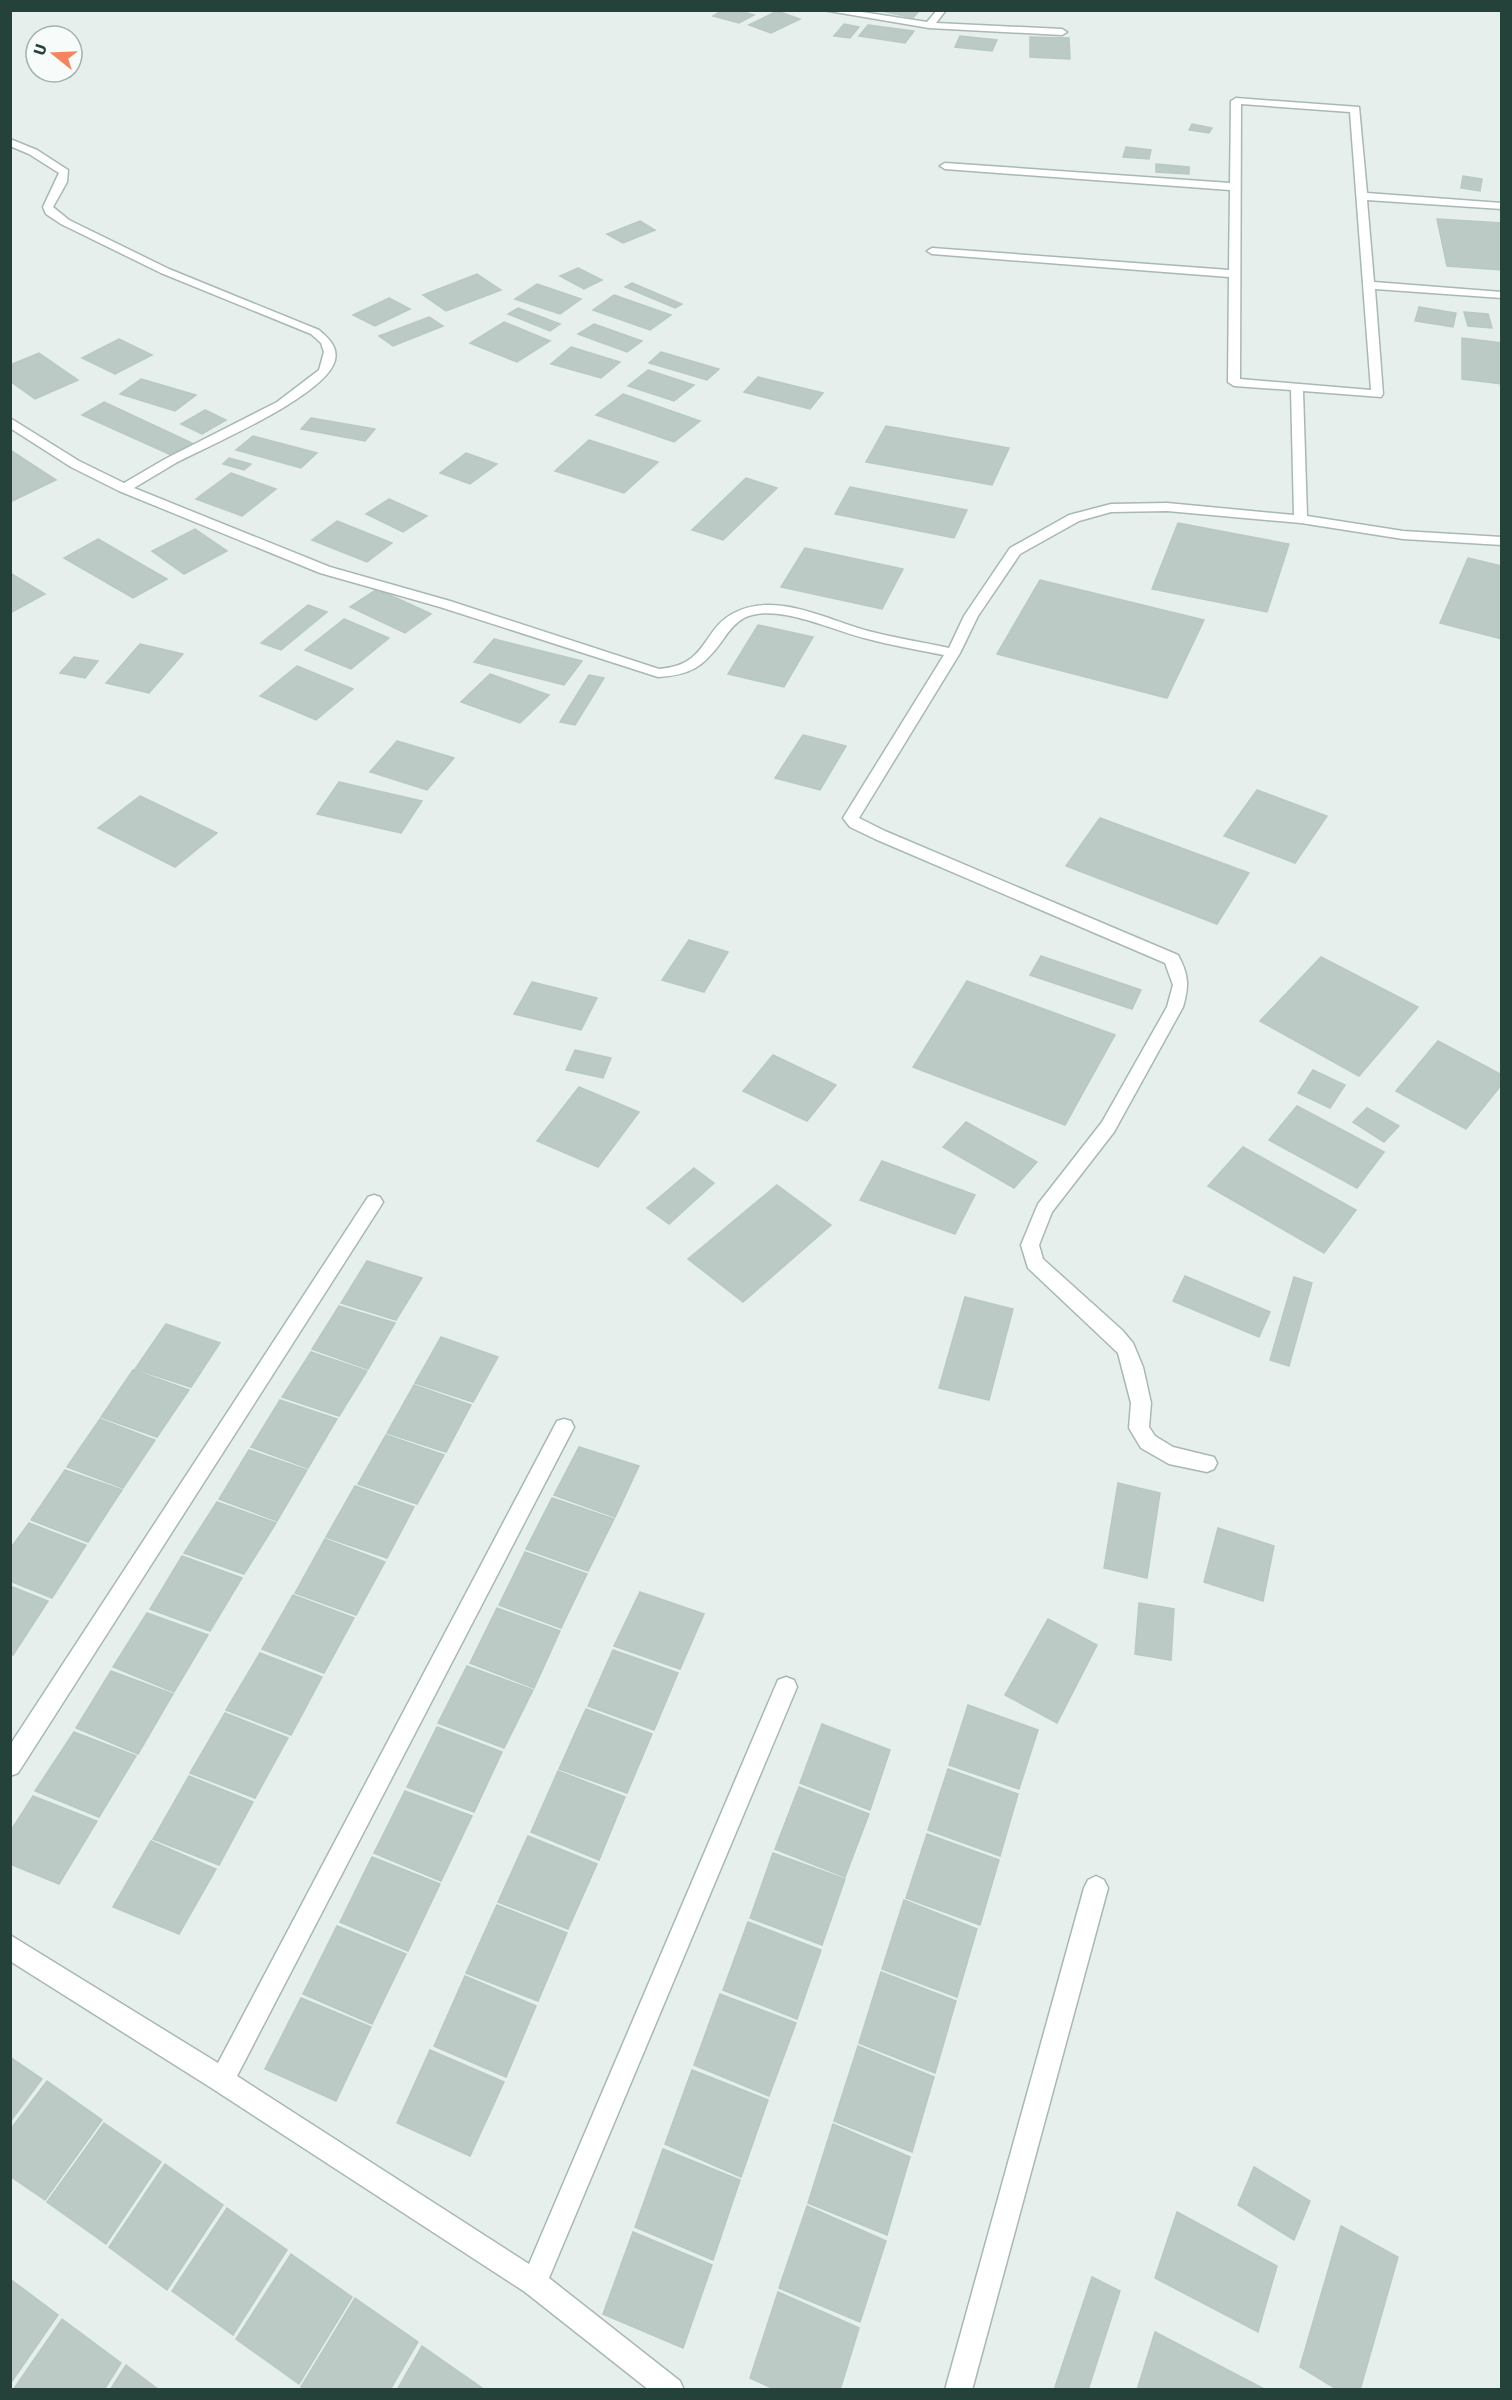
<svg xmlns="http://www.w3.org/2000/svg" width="1512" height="2400" viewBox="0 0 1512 2400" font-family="'Fira Sans',sans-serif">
  <rect width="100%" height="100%" fill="#e6efeb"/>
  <path fill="#bbcac4" stroke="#b8c9c2" stroke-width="1.5" d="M723,10h14l17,5 -15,8 -26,-7z
    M877,10h43l-7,8z
    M777,11l23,8 -29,14 -22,-8z
    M844,24l15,3 -9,11 -16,-2z
    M868,25l46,6 -9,12 -46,-7z
    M960,36l37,4 -5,11 -37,-4z
    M1030,37l39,1 1,21 -40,-2z
    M1192,124l20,4 -3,5 -20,-3z
    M1126,147l25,3 -2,9 -26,-2z
    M1156,164l33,3v7l-33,-2z
    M1463,176l19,3 -2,12 -19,-3z
    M1437,219l65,4v47l-55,-4z
    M640,221l15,9 -32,13 -16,-9z
    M578,268l24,12 -18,9 -24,-13z
    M477,274l24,16 -55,21 -23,-16z
    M632,283l50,21 -7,4 -50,-21z
    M537,284l44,15 -21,15 -45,-15z
    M614,295l57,20 -21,15 -57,-20z
    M389,298l21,11 -35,17 -22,-11z
    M1419,307l37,6 -3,14 -38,-6z
    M518,308l42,16 -10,7 -42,-17z
    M1464,312l24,2 4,14 -24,-2z
    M429,317l14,9 -50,20 -14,-10z
    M504,322l46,19 -33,21 -47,-19z
    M594,324l48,17 -15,11 -49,-18z
    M1462,338l40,5v41l-40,-5z
    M119,339l33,16 -37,19 -33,-16z
    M571,347l49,15 -19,16 -50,-14z
    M661,352l58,17 -12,11 -58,-17z
    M39,353l39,27 -43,19 -25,-18v-16z
    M648,370l46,15 -20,16 -46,-15z
    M758,377l65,16 -13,16 -66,-17z
    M141,379l55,16 -21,16 -55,-17z
    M623,394l77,27 -26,21 -78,-27z
    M104,402l88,41 -21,12 -89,-40z
    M205,410l21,10 -24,14 -21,-10z
    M311,418l64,11 -10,12 -64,-12z
    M886,426l123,22 -17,37 -126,-23z
    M253,436l64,17 -16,15 -65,-18z
    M589,440l69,22 -34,31 -69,-22z
    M10,450l46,30 -46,22z
    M466,453l31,11 -27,20 -30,-11z
    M229,458l22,6 -7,6 -21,-6z
    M231,473l45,16 -34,27 -46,-17z
    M746,478l31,10 -54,52 -31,-10z
    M850,487l117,23 -13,28 -119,-24z
    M389,499l38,17 -24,16 -37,-18z
    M337,521l55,22 -25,19 -55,-22z
    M1178,523l111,21 -22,68 -115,-23z
    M195,529l32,22 -43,23 -32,-23z
    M98,539l69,40 -34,19 -69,-40z
    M805,548l98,21 -21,40 -101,-22z
    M1468,558l34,8v73l-62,-16z
    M10,573l35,21 -35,19z
    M1040,580l164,40 -37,78 -170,-44z
    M377,589l54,25 -26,19 -55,-26z
    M308,605l19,7 -46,38 -20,-7z
    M344,619l45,19 -38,31 -46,-19z
    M758,625l55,12 -29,50 -56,-13z
    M494,639l88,22 -18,24 -90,-23z
    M140,644l43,10 -34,39 -43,-10z
    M74,657l24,4 -13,17 -25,-5z
    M297,666l56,23 -37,31 -56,-24z
    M490,674l59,21 -29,28 -59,-21z
    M589,675l15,3 -29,47 -15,-3z
    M803,735l43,11 -26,44 -45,-12z
    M397,741l57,17 -27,32 -57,-18z
    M339,782l83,19 -21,32 -84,-19z
    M1257,790l70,26 -32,47 -71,-27z
    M140,796l77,37 -42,34 -77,-39z
    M1100,818l149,55 -32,51 -151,-58z
    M689,940l39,12 -24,40 -42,-12z
    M1041,956l100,34 -9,19 -102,-34z
    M1321,957l97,50 -59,69 -99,-55z
    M967,981l148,54 -50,90 -152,-58z
    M532,982l65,16 -16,32 -67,-16z
    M1438,1041l64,34v9l-36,45 -70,-38z
    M575,1050l36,8 -8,20 -37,-8z
    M773,1055l63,30 -29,36 -64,-30z
    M1313,1070l32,15 -15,23 -32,-15z
    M579,1087l60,25 -41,55 -61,-26z
    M1297,1106l87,46 -27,36 -88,-48z
    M1367,1108l32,18 -15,16 -31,-20z
    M966,1122l71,40 -23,26 -71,-41z
    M1243,1147l113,63 -32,43 -116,-67z
    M882,1161l93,34 -20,39 -95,-34z
    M694,1168l20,15 -45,41 -22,-16z
    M777,1185l54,40 -88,77 -55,-43z
    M367,1261l55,17 -26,42 -55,-17z
    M1185,1276l85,36 -11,25 -86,-36z
    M1294,1277l18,6 -23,83 -19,-6z
    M965,1297l48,12 -24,91 -50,-12z
    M339,1306l56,17 -27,46 -56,-20z
    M166,1324l54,19 -29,44 -56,-18z
    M441,1337l57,20 -25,45 -58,-19z
    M311,1352l56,19 -28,45 -57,-19z
    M133,1370l56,20 -32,47 -56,-20z
    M414,1385l57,20 -25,47 -59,-19z
    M280,1400l57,19 -29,49 -57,-21z
    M100,1419l55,21 -32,48 -56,-21z
    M386,1435l58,20 -27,49 -59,-20z
    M579,1447l60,19 -24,51 -61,-22z
    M249,1450l58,20 -30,51 -58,-22z
    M65,1470l57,20 -34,52 -57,-22z
    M1118,1483l42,10 -13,85 -43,-10z
    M355,1486l59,21 -27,51 -61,-21z
    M552,1498l62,21 -26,52 -62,-22z
    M217,1502l59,21 -32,51 -60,-21z
    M29,1523l57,22 -34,53 -42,-17v-32z
    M1218,1528l56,18 -11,55 -59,-19z
    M325,1539l60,23 -29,53 -61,-22z
    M525,1552l62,22 -26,54 -62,-23z
    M182,1556l60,22 -32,53 -60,-22z
    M10,1586l38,15 -35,54 -3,-1z
    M640,1592l64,22 -24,55 -66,-23z
    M293,1595l61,23 -30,55 -62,-24z
    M1139,1603l35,6 -3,51 -36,-6z
    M497,1608l63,23 -26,57 -64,-25z
    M147,1613l61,22 -34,57 -61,-25z
    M1048,1619l49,26 -40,78 -52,-28z
    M613,1650l65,23 -24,57 -66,-24z
    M260,1653l62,24 -31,58 -65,-25z
    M467,1666l66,24 -29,58 -66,-25z
    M111,1671l62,23 -35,60 -62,-26z
    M968,1705l70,25 -19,59 -70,-24z
    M586,1709l66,25 -25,59 -68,-24z
    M225,1713l63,25 -33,60 -65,-25z
    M822,1724l68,26 -20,60 -70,-27z
    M437,1727l65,25 -28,60 -67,-25z
    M74,1732l62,24 -37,61 -64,-26z
    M948,1769l70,25 -18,62 -72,-26z
    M558,1771l67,26 -26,63 -68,-28z
    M189,1776l64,26 -34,63 -66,-26z
    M799,1787l70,27 -24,63 -70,-28z
    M405,1791l67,25 -31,65 -67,-28z
    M33,1796l64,25 -38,63 -49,-20v-32z
    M927,1834l72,26 -19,65 -74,-27z
    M528,1836l69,28 -29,65 -70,-27z
    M151,1841l65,28 -37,65 -66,-27z
    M773,1853l72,26 -23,66 -72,-27z
    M372,1857l68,27 -32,67 -68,-29z
    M904,1900l73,29 -20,68 -75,-28z
    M497,1905l70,28 -29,68 -72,-28z
    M748,1922l73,28 -24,69 -74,-29z
    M337,1926l69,28 -34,70 -69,-30z
    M881,1972l75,29 -21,72 -76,-30z
    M465,1976l71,30 -30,71 -72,-31z
    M720,1994l76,29 -27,73 -75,-31z
    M301,1998l70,29 -35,74 -71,-32z
    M858,2046l76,31 -22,75 -78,-31z
    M430,2050l74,32 -34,74 -73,-33z
    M10,2057l32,22 -32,43z
    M692,2070l76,30 -27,77 -76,-33z
    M47,2081l55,39 -57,80 -35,-24v-46z
    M104,2123l57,39 -55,82 -59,-42z
    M833,2124l77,33 -23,78 -79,-32z
    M663,2149l77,31 -27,80 -78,-33z
    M165,2164l58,41 -56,85 -58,-43z
    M1254,2167l56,34 -16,39 -56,-35z
    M807,2206l79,35 -26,81 -81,-34z
    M227,2208l60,42 -54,85 -61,-44z
    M1177,2212l100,54 -19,66 -103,-54z
    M1341,2226l57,31 -38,133h-22l-38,-23z
    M633,2232l79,33 -29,83 -80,-34z
    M291,2254l61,43 -53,87 -63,-45z
    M1092,2277l28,14 -32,99h-34z
    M10,2279l48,36 -48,69z
    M778,2292l81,36 -19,62h-64l-26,-12z
    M355,2298l63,44 -28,48h-86l-3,-3z
    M62,2319l59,44 -17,27h-91z
    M1155,2332l111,58h-129z
    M422,2346l63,44h-88z
    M126,2365l33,25h-49z"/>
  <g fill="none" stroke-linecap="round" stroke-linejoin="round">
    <defs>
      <path id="minor" d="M823,10h26l78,12 10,-12h9l-10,13 126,6 5,3 -5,3 -133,-7z
        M1236,98l123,9 8,86 135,10v6l-135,-9 7,82 128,10v6l-127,-9 8,105 -2,3 -78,-6 4,125 96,15 99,6v8l-99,-6 -102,-16 -134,-12 -56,1 -32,9 -59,33 -42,62 -18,37 -101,165 26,13 293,124c11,20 11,31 5,52l-69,125 -62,80 -13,33 4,14 79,71 11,13 10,24 8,36 -2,24 6,9 18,11 41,10 3,6 -3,6 -7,3 -38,-8 -28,-16 -12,-20 2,-25 -13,-50 -90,-85 -7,-23 17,-41 64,-82 65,-115 6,-22 -8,-22 -290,-124 -25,-12 -7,-9 101,-163c-26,-5 -54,-10 -80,-17 -32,-8 -89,-36 -120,-20 -9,5 -16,14 -22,23 -19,26 -31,34 -64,36l-218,-70 -120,-34 -201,-82 -48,-24 -61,-39v-10l69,43 45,22 41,-24 112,-57 42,-32 5,-18 -3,-9 -10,-9 -150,-61 -100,-49 -15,-10 -3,-7 16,-34 -30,-19 -19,-8v-7l27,11 31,20 -1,12 -14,25 16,13 100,49 150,61c9,8 19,16 16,30 -8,36 -128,86 -161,104 -13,8 -27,16 -40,24l196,79 120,34 209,68c51,-4 42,-41 77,-57 41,-20 92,8 132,19 27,7 54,11 81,17l15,-32 46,-68 59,-33 42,-11 56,-1 127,12 -3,-125 -57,-4 -6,-4 1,-105 -297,-23 -5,-3 5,-3 297,22 1,-80 -285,-21 -5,-3 5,-3 285,20 1,-82zM1241,104l109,8 21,278 -131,-11z
        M374,1195l6,2 3,5 -3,5 -362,566 -8,3v-31l358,-548z
        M564,1419l7,2 3,6 -3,6 -334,643 292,188 249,-584 8,-3 8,3 3,7 -248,591 131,103 4,9h-35l-124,-98 -312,-203 -203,-128v-26l208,128 339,-642z
        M1096,1876l8,4 4,8 -136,502h-27l139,-502 4,-8z"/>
    </defs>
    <use href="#minor" stroke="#a8b8b2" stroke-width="3"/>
    <use href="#minor" fill="#fff" fill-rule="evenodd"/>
  </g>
  <rect width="1512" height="2400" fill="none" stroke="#24423a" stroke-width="24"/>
  <g transform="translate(54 54) rotate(288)"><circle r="28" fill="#f7fbf9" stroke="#a3b1ad" stroke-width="1.5"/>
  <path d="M0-4.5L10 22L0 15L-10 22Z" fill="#f4845f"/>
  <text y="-9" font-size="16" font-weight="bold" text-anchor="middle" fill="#24423a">U</text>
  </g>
</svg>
